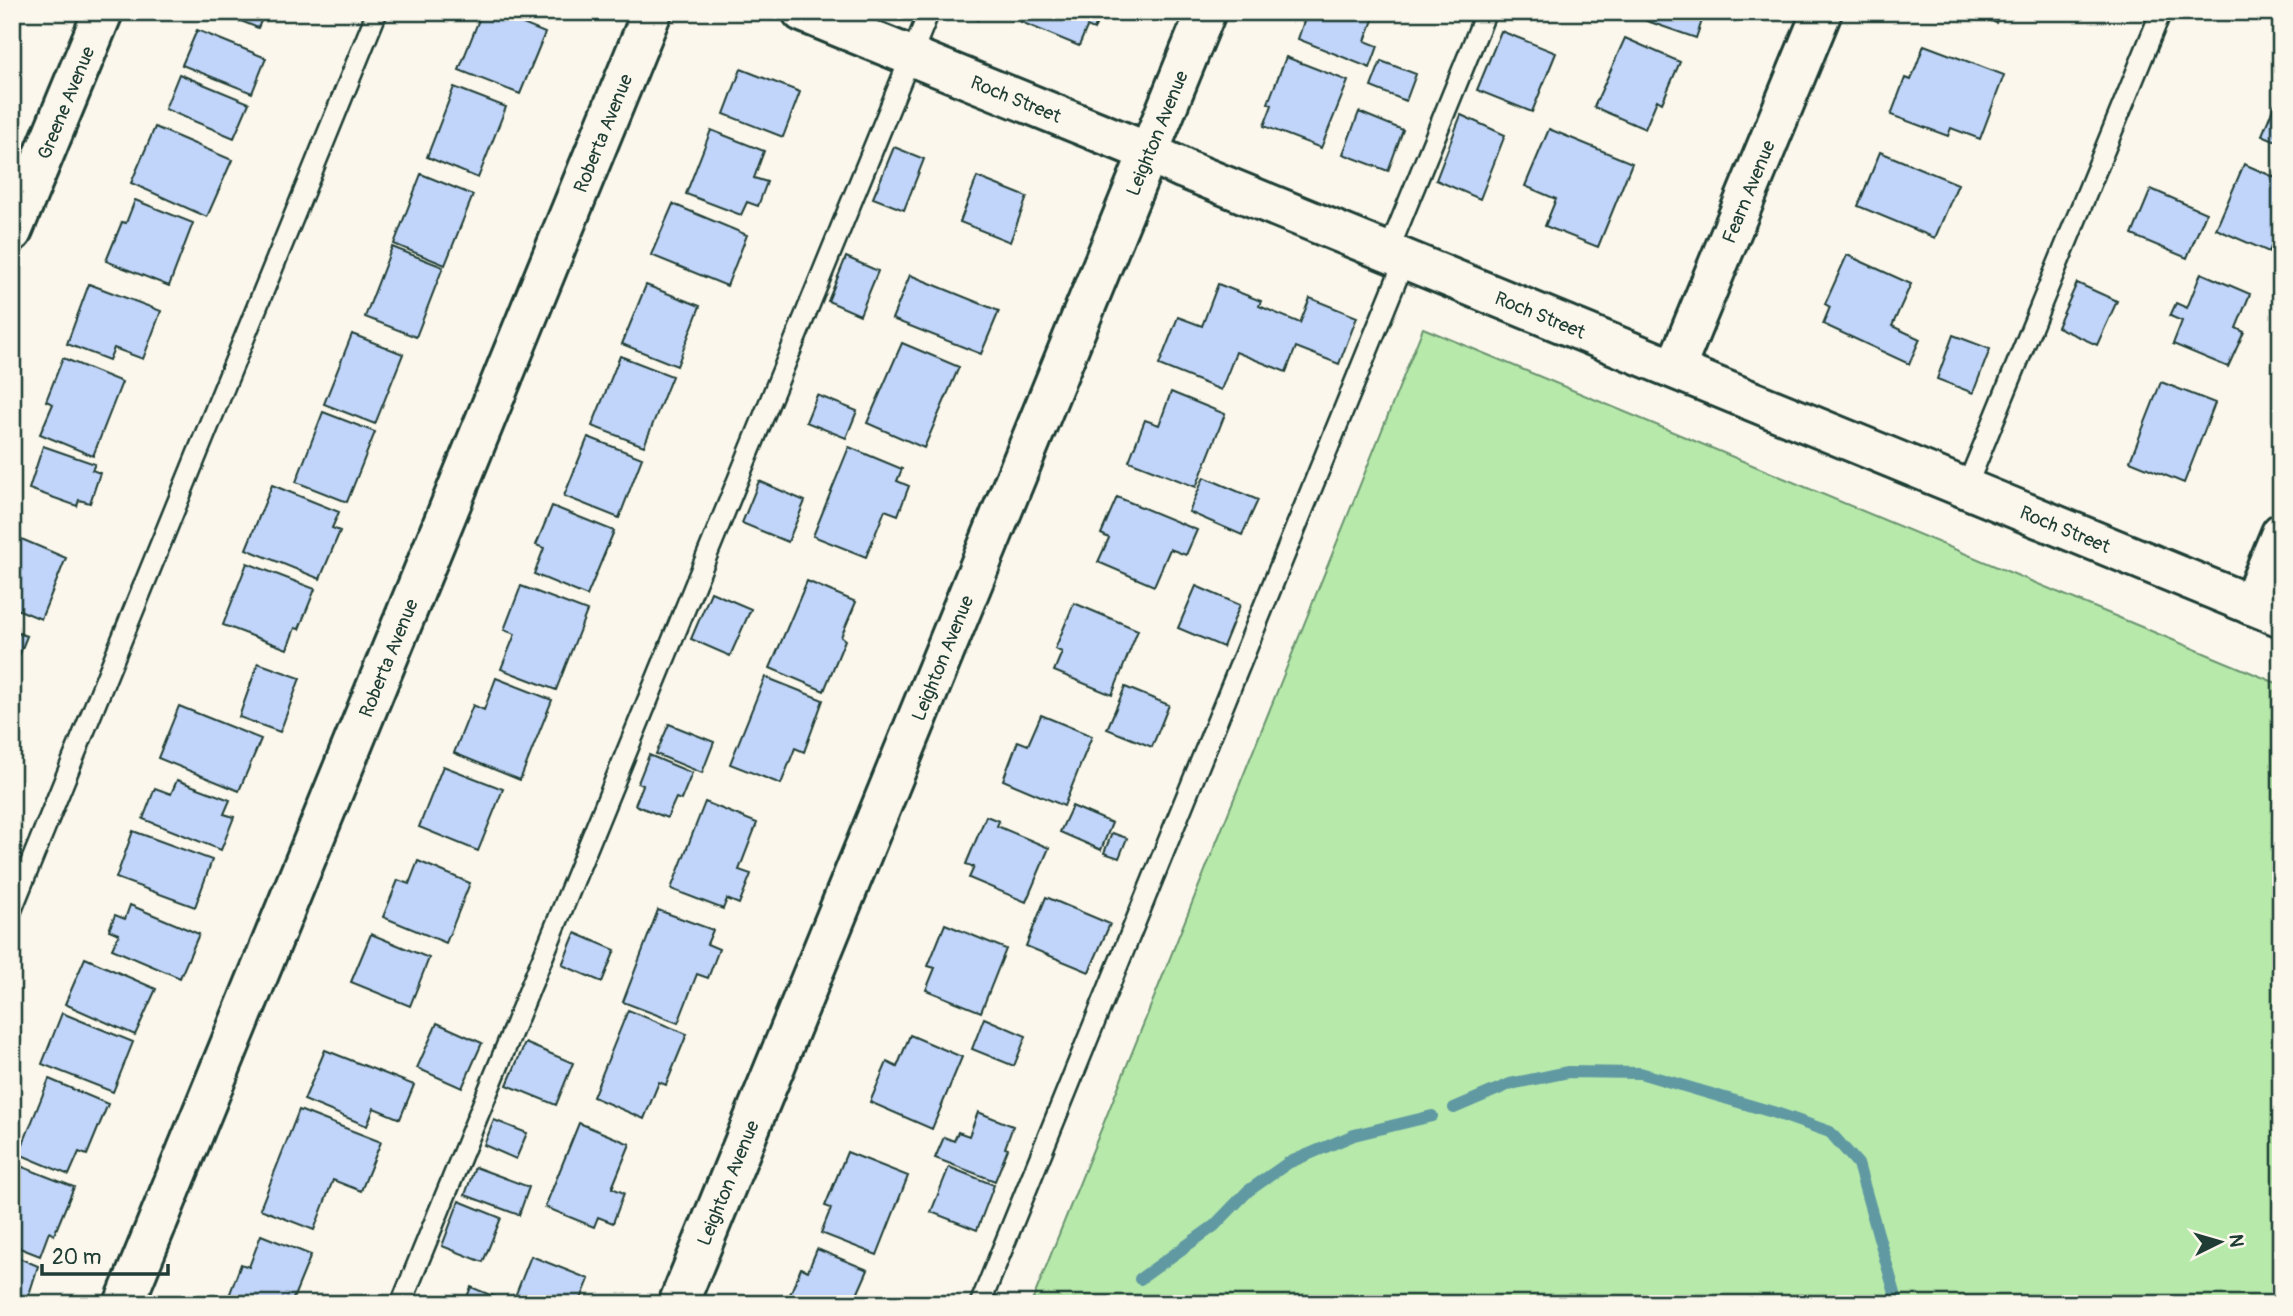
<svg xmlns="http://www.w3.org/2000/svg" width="2293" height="1316" viewBox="0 0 2293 1316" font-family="Pangolin,sans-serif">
  <rect width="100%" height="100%" fill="#fbf7ec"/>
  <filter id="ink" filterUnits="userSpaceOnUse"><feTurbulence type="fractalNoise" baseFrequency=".0143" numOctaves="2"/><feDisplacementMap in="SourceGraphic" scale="14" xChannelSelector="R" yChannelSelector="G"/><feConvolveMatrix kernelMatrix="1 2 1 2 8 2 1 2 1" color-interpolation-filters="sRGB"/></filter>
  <g filter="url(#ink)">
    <path fill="#b6e9aa" stroke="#6a936f" stroke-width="2" d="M1423,328l858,357v619h-1250z"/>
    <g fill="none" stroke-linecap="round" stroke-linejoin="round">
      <path stroke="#6099a2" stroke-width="12" d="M1454,1108l56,-24 58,-12 72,1 136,40 54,19 28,32 40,140
        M1140,1279l74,-53 34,-35 40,-28 66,-28 78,-19"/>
    </g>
    <path fill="#c1d4f9" stroke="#1f3d34" stroke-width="2" d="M219,12h46l-7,16z
      M482,12h12l51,21 -25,61 -61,-24z
      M958,12h23l-3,8z
      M1025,12h76l-7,18 -7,-3 -8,19 -58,-24z
      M1300,12h76l-11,29 13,5 -8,22 -72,-29 6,-18 -6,-2z
      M1621,12h84l-9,26z
      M1970,12h31l-5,11z
      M197,30l69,28 -14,35 -70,-28z
      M1501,31l55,22 -24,59 -55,-22z
      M1625,38l55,24 -18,41 -5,-3 -12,29 -51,-22z
      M1924,45l80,30 -24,64 -29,-11 -3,8 -57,-21 14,-37 6,2z
      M1286,57l62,24 -27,67 -57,-22 8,-21 -4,-2z
      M1381,61l35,13 -10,27 -35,-14z
      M741,69l59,23 -17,45 -59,-23z
      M179,74l70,29 -15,35 -69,-29z
      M454,87l52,20 -28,71 -51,-21z
      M2281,89v54l-19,-8z
      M1359,112l44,18 -15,41 -45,-17z
      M1461,115l44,20 -25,64 -44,-19z
      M155,127l77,33 -25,57 -76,-34z
      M1549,129l83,34 -34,84 -53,-21 11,-27 -31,-13z
      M711,130l53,21 -10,27 13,4 -9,24 -11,-4 -6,13 -55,-21z
      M894,147l30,12 -20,51 -31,-12z
      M1880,152l78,32 -23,54 -77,-32z
      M2244,164l37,16v54l-4,-1 -8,19 -53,-23z
      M421,174l52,21 -28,70 -51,-21z
      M977,177l50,20 -17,45 -50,-20z
      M2151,189l55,24 -19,45 -55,-23z
      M135,200l58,23 -24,63 -63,-25 16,-39 4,1z
      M673,204l74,31 -20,51 -76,-31z
      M392,247l51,20 -27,70 -51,-20z
      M1847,255l64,29 -19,42 28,13 -11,25 -86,-40 7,-17 -5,-3z
      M846,257l32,14 -18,44 -32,-14z
      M2201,273l49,21 -14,34 8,4 -16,35 -55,-23 9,-23 -12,-5 6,-13 11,5z
      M910,275l89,36 -18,43 -89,-35z
      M2077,283l40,18 -20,44 -40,-18z
      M89,284l72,27 -18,48 -29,-11 -5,12 -42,-16z
      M1218,284l43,17 -2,5 41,17 10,-25 47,19 -18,47 -43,-17 -10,25 -50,-20 -15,38 -62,-25 19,-48 24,9z
      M646,285l54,21 -23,60 -55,-22z
      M352,334l51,20 -28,70 -51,-20z
      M1953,335l37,14 -17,44 -36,-14z
      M902,343l57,24 -35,81 -57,-25z
      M620,356l52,20 -28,70 -52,-20z
      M63,358l59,24 -29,74 -53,-22 13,-30 -7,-3z
      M2161,382l54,21 -31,80 -54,-22z
      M1171,392l54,22 -29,73 -67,-26 16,-41 14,5z
      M817,395l40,16 -11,27 -40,-16z
      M323,412l52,20 -28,70 -51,-20z
      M588,437l54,21 -23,60 -55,-22z
      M43,446l52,18 -3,6 8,3 -10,30 -11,-3 -2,6 -48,-17z
      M849,447l53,22 -5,12 12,5 -11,29 -13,-5 -19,47 -53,-21z
      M1204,477l54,23 -16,35 -53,-23z
      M759,481l46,20 -17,41 -46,-19z
      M272,485l67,27 -7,16 8,3 -20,48 -74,-30z
      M1117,497l80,33 -11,25 -16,-6 -16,37 -56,-24 11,-24 -8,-4z
      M552,506l62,25 -27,65 -53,-22 10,-26 -8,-3z
      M12,535l54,23 -25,61 -29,-12z
      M247,563l68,26 -16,40 -4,-1 -8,21 -64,-24z
      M807,581l49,21 -15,35 4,3 -21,51 -54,-23z
      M521,586l66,25 -31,79 -55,-21 14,-35 -11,-4z
      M1196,586l44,19 -17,42 -45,-19z
      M711,592l40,17 -21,47 -39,-17z
      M1074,603l64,27 -26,65 -58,-24 8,-19 -7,-3z
      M12,631l15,5 -15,37z
      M258,663l42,15 -20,54 -41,-15z
      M765,677l58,23 -19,52 -9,-4 -14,36 -51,-20z
      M496,678l56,22 -32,80 -66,-27 19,-48 11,5z
      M1125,687l44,18 -17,42 -45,-18z
      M179,706l82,33 -22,52 -81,-33z
      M1041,715l51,21 -28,70 -61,-26 15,-39 10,4z
      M669,724l45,18 -12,31 -46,-19z
      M649,755l43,18 -11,27 -5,-2 -9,20 -32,-13 8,-20 -5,-2z
      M443,766l60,23 -25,62 -59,-24z
      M177,780l53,20 -6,14 10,3 -13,33 -78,-31 12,-31 16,6z
      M705,802l52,21 -18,47 12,4 -12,30 -12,-5 -4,10 -52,-20z
      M1072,806l40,17 -11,27 -41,-18z
      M986,816l13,5 -2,5 52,22 -23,54 -57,-24 5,-11 -8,-3z
      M133,831l79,29 -17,47 -79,-29z
      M1112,833l15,5 -8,20 -15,-5z
      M418,861l52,22 -24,60 -63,-26 15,-37 11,4z
      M1046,897l64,27 -21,48 -63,-26z
      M130,905l69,29 -19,44 -68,-29 7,-15 -10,-4 6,-15 10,4z
      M658,910l55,20 -6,14 12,5 -11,29 -11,-4 -19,49 -55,-21z
      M945,924l61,25 -25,63 -55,-22 9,-22 -7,-2z
      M575,933l40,17 -13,32 -40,-17z
      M371,934l58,24 -19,48 -59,-24z
      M85,958l71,31 -21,46 -70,-31z
      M628,1010l59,24 -21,51 -7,-3 -15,37 -51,-22z
      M62,1013l71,29 -20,50 -71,-28z
      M984,1018l42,18 -12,30 -42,-17z
      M437,1023l45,20 -20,45 -45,-20z
      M910,1035l52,22 -30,72 -62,-27 17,-40 10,5z
      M525,1043l48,20 -17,42 -49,-20z
      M325,1050l89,35 -14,34 -26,-11 -7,18 -63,-26z
      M49,1079l59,25 -21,51 -8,-3 -10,23 -50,-21z
      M299,1110l82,32 -20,49 -28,-11 -19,50 -54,-21z
      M978,1112l35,14 -8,22 3,1 -13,32 -60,-23 9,-21 10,4 4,-9 11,4z
      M494,1120l33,13 -11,26 -32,-14z
      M579,1123l51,21 -18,44 12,5 -11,30 -15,-6 -4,10 -49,-20z
      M847,1152l61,24 -31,79 -56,-22 10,-25 -6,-2z
      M15,1164l59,23 -20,48 -5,-3 -9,24 -28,-11v-74z
      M475,1167l54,20 -10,28 -54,-20z
      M949,1167l45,18 -17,45 -46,-18z
      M459,1201l42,17 -18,44 -41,-16z
      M261,1235l50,20 -20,49h-65l15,-40 8,3z
      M817,1249l51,21 -15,34h-67l15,-36 7,3z
      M12,1255l26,11 -12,38h-14z
      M531,1256l58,23 -10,25h-115l7,-17 41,17z"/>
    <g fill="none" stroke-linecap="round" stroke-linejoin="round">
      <defs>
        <path id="lane" d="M1388,252l98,-240
          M1966,488l195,-476
          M12,909l365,-897
          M401,1304l528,-1292
          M980,1304l425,-1045"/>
        <g id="street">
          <path id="s1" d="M802,12l346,140 36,17 1097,448"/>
          <path id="s2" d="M12,232l91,-220"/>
          <path id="s3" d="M1675,369l147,-357"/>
          <path d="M2251,605l30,-72"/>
          <path id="s4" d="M124,1304l528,-1292"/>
          <path id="s5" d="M678,1304l528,-1292"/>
        </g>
      </defs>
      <use href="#lane" stroke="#1f3d34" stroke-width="24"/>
      <use href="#street" stroke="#1f3d34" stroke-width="44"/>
      <use href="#lane" stroke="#fbf7ec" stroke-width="19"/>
      <use href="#street" stroke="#fbf7ec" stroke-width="38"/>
    </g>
  </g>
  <g text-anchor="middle" stroke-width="6" stroke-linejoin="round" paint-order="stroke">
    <g font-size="19" fill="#1f3d34" stroke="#fbf7ec">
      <text dy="7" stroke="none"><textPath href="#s1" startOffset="231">Roch Street</textPath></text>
      <text dy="7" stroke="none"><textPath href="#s2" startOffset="140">Greene Avenue</textPath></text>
      <text dy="7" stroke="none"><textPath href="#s4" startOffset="1265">Roberta Avenue</textPath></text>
      <text dy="7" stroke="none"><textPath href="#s5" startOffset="1265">Leighton Avenue</textPath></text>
      <text dy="7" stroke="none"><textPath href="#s3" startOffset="192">Fearn Avenue</textPath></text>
      <text dy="7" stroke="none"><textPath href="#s1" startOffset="798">Roch Street</textPath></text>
      <text dy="7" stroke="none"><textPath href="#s1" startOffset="1365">Roch Street</textPath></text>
      <text dy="7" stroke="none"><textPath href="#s4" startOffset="698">Roberta Avenue</textPath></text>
      <text dy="7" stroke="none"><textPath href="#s5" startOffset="698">Leighton Avenue</textPath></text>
      <text dy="7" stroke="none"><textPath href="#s5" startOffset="131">Leighton Avenue</textPath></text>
    </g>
  </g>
  <rect width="2293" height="1316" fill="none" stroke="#fbf7ec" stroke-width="42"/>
  <rect x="21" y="21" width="2251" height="1274" fill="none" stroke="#1f3d34" stroke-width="2.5" filter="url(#ink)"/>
  <g transform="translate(2220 1242) rotate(85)" stroke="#fbf7ec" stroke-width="5" paint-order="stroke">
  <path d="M0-5L12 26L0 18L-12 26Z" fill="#1f3d34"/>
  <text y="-10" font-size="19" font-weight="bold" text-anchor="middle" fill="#1f3d34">N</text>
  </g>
  <path d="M42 1264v10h126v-10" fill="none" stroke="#1f3d34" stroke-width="3.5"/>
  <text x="52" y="1264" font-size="21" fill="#1f3d34" stroke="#fbf7ec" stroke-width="5" paint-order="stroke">20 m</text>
</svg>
